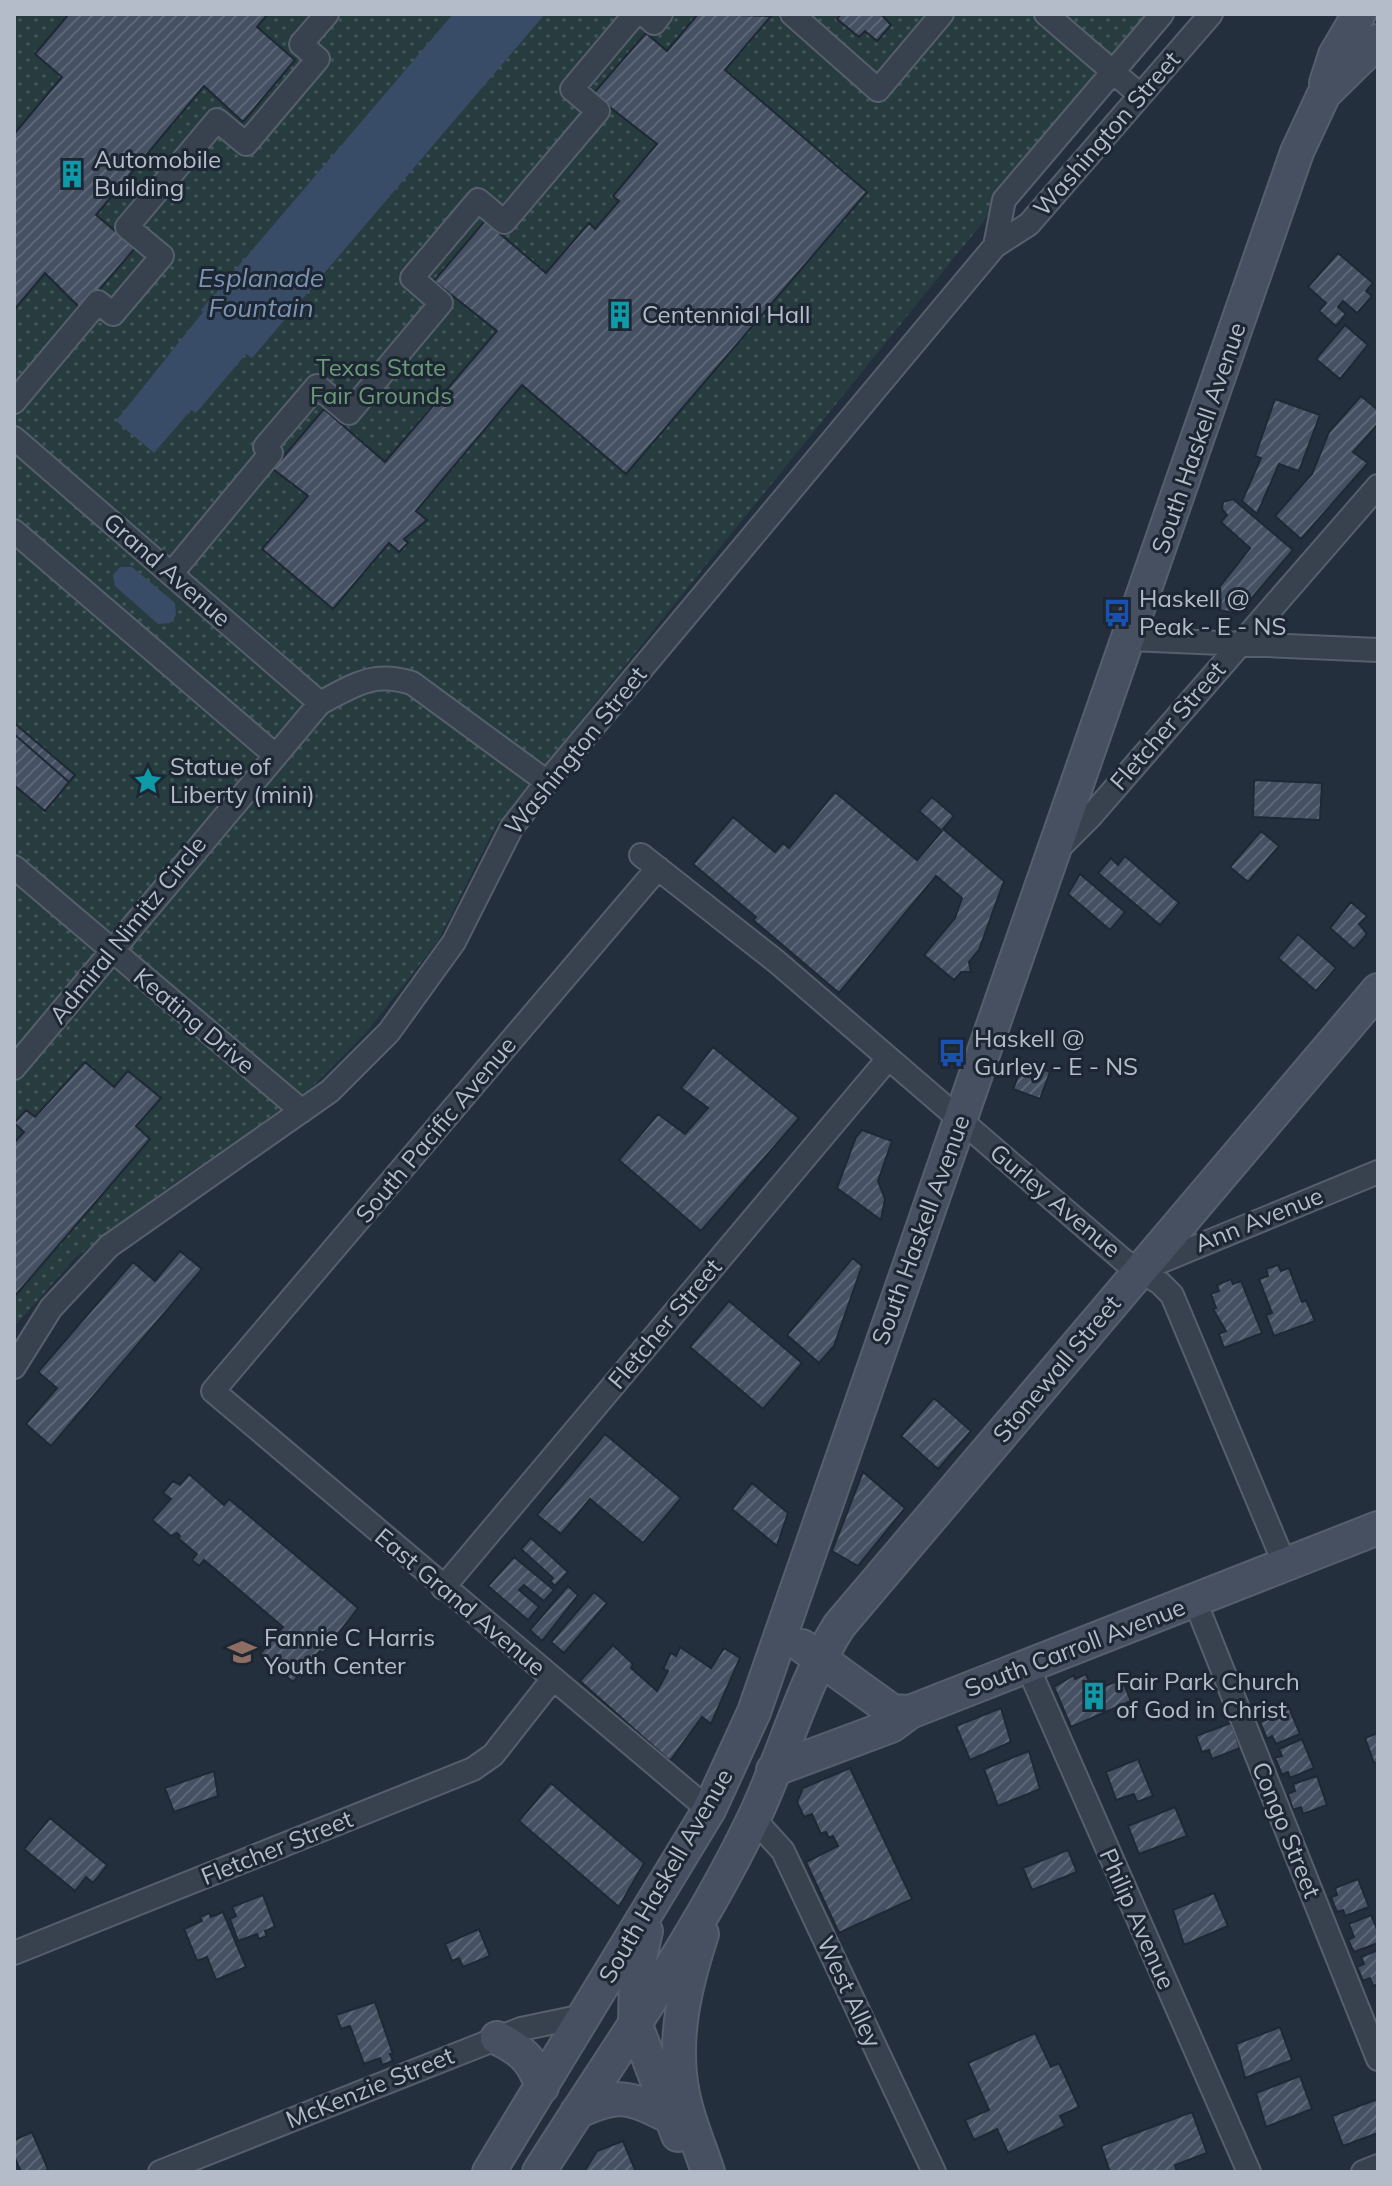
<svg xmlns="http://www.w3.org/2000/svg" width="1392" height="2186" viewBox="0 0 1392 2186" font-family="Mulish,sans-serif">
  <defs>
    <pattern id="park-dots" width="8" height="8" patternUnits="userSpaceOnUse" patternTransform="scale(2)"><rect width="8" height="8" fill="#263c3f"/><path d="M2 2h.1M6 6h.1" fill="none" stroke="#435659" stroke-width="1.8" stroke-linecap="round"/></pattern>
    <pattern id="building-hatch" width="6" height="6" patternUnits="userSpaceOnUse" patternTransform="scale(2)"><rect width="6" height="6" fill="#455162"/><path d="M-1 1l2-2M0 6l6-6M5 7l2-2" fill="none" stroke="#5d6877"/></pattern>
  </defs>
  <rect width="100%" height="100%" fill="#242f3e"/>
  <path fill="url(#park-dots)" d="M14,14h1137l-655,811 -58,116 -69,88 -60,61 -44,33 -81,53 -109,82 -61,69z"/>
  <path fill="#394c67" d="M453,14h92l-293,344 -6,-4 -50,59 -5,-3 -37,43 -38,-32 87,-109 -2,-2z
    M120,567h12l43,36 1,12 -6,8 -12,1 -43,-38 -2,-11z"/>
  <path fill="url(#building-hatch)" stroke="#1f2835" stroke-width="2" d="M69,14h199l-11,13 38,33 -52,62 -39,-36 -108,129 39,33 -53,62 -37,-37 -31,37v-176l48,-57 -27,-23z
    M698,14l73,2 -46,54 142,122 -241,282 -104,-89 -106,126 11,9 -23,19 4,4 -9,9 -10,-9 -56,66 -71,-60 46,-53 -35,-27 51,-60 61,53 112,-131 -63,-50 51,-60 61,52 43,-50 6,6 24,-28 -6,-5 44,-52 -64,-50 53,-61 21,18z
    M841,14h40l10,11 -14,16 -12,-10 -6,6 -22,-18z
    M1338,253l35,30 -7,8 6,5 -15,17 -14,-12 -5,6 8,7 -10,12 -17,-15 7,-8 -18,-16z
    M1345,325l23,20 -28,34 -24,-20z
    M1361,396l17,14v14l-25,28 15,11 -67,76 -26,-23 37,-42 17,-42z
    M1275,399l45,16 -21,56 -20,-7 -22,50 -15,-13 19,-43 -6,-2z
    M1233,499l60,51 -55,64 -19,-4 2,-10 -7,-6 36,-46 -29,-26 6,-7 -5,-6 1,-7z
    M14,723l61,52 -6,7 -55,-48z
    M14,734l55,48 -24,29 -31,-26z
    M1254,780l68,3 -2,37 -67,-3z
    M835,792l82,68 25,-29 -23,-20 13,-14 22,19 -11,13 61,52 -25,69 -10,12 2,10h-10l-7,8 -30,-25 31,-37 7,-20 -26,-22 -97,117 -86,-73 3,-3 -63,-53 40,-47 42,35 8,-9 6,5z
    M1261,831l18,15 -31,36 -18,-15z
    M1125,856l54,47 -19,22 -62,-52 13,-15 7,7z
    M1080,874l45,38 -15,18 -42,-36z
    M1351,902l16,14 -8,8 8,10 -13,15 -24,-21z
    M1298,934l38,34 -20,23 -38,-33z
    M713,1047l86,71 -98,113 -82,-71 39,-46 27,20 23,-26 -27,-20z
    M85,1062l29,25 14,-16 33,27 -25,28 14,13 -136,158v-154l10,-11 -10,-9 12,-13 9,7z
    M1024,1062l26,10 -10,27 -27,-10z
    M862,1130l30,11 -14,40 7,18 -4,21 -44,-32 19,-51z
    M180,1251l22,18 -151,177 -25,-22 31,-36 -19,-16 95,-110 22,19z
    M853,1258l9,8 -28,80 -15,17 -32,-28z
    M1278,1265l3,6 8,-3 13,34 4,-2 9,21 -41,15 -8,-21 6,-2 -13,-34 9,-3 -2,-7z
    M1231,1279l2,5 8,-3 21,52 -38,15 -5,-14 7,-3 -13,-22 3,-1 -5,-14 8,-3 -2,-6z
    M729,1301l73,62 -39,46 -73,-62z
    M934,1398l37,33 -33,38 -37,-33z
    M605,1434l76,64 -38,45 -53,-44 -29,35 -24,-19z
    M863,1472l42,36 -47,58 -26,-15z
    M189,1474l35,31 5,-6 129,109 -35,45 -3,-2 -27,31 -33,-28 23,-27 -79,-67 -5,6 -7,-6 5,-6 -19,-16 2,-2 -3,-3 -6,3 -19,-16 19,-21 -8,-6 10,-12 7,4z
    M752,1483l36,30 -11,33 -45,-37z
    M531,1538l37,34 -13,14 -5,-5 3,-3 -32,-29z
    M514,1557l40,33 -10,11 -20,-16 -5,5 20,17 -11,13 -40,-34z
    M568,1586l10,9 -36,46 -12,-11z
    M594,1592l13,11 -43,50 -13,-11z
    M613,1645l20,19 -2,4 26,23 11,-20 -5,-2 8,-16 5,3 4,-9 31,21 13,-20 16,10 -29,66 -9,-7 -32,44 -90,-80z
    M1086,1674l7,17 29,-12 9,22 -60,26 -17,-40 20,-12 1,4z
    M1288,1705l12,29 -24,10 -4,-8 -5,3 -7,-17 6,-2 -2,-5z
    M1001,1708l10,34 -41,18 -14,-34z
    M1231,1723l9,25 -28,11 -3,-9 -7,2 -6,-16z
    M1378,1733v29l-4,1 -9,-25z
    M1302,1739l12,29 -24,10 -2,-6 -6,3 -7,-17 7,-2 -3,-7z
    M1029,1751l11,38 -42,17 -14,-37z
    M1138,1759l15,37 -16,6 -3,-8 -18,6 -10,-28z
    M850,1768l62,131 -73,34 -33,-71 32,-16 -5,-10 -4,2 -3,-6 -5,2 -9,-20 -8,3 -7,-15 6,-14z
    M214,1771l4,25 -44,16 -9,-24z
    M1317,1776l10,29 -24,9 -2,-7 -8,3 -5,-16 7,-3 -2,-7z
    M551,1783l93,80 -25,44 -100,-86z
    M1175,1807l12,29 -48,18 -11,-28z
    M50,1818l57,47 -14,18 -7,-6 -11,14 -51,-42z
    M1068,1850l9,22 -45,18 -9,-22z
    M1358,1879l11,28 -24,9 -2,-6 -6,2 -6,-15 6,-2 -2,-7z
    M1214,1893l14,33 -44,19 -11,-35z
    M263,1895l12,32 -10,4 2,5 -8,3 -2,-5 -19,7 -8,-22 6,-3 -4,-9z
    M223,1912l23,55 -30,13 -9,-23 -10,4 -13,-32 18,-8 -2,-4 9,-4 2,4z
    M1371,1915l7,16v12l-24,9 -6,-12 6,-3 -5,-13z
    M479,1929l11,27 -27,11 -4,-9 -7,3 -7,-17z
    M1378,1950v34l-5,2 -3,-8 -7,3 -6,-14 7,-3 -3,-7z
    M375,2002l18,52h-3l3,7 -11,4 -2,-7 -16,6 -14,-38 -9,3 -5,-14z
    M1280,2027l12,33 -47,18 -9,-34z
    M1035,2033l16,34 8,-4 20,44 -19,9 5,10 -57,27 -11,-24 -23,11 -9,-20 24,-10 -21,-47z
    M1300,2076l12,33 -46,18 -10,-34z
    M1378,2099v34l-35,13 -11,-30z
    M1192,2112l15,41 -32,12 2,7h-67l-9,-26z
    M32,2132l16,37 -4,3h-23l-7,-16v-16z
    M623,2141l13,31h-52l13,-21z"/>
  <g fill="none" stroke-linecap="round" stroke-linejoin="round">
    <defs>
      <path id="street" d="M644,14l10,9 7,-9
        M792,14l86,76 64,-76
        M1046,14l94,81
        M995,246l9,-46 158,-186
        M14,402l84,-100 15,12 49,-58 -35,-29 90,-107 29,24 72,-85 -17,-15 26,-30
        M14,438l306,265
        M14,531l261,224
        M171,574l100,-121 -6,-6 52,-61 32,27 83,-99 9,-11 -29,-25 66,-78 26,22 13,-15 81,-96 -26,-22 63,-75
        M1130,639l248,11
        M1059,848l32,-32 287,-330
        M641,855l136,107 346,298 37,23 12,12 113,270
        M14,867l288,244
        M658,868l-445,523 496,419
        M14,1068l306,-365c35,-18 52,-32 92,-20l135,99
        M1150,1266l228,-94
        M14,1367l37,-59 58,-62 221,-155 59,-59 65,-90 58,-115 35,-45 448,-536 34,-22 182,-210
        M443,1588l444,-528
        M1195,1601l183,458
        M1027,1665l222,507
        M754,1819l29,32 151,321
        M14,1953l459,-184 20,-14 59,-75
        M160,2172l361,-143 62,-13
        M1363,2172l15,-6"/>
      <path id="secondary" d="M1326,83l9,-28 24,-41
        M802,1646l90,65 18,1
        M773,1770l118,-44 19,-14 468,-184
        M646,1931l-10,44 -1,48 43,112
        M702,1934c-17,52 -30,106 -19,160 5,26 17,53 25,78
        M497,2038c25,12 36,22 45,49
        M577,2112c41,-19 51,-16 91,4
        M489,2172l220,-362 45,-98 543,-1560 27,-58 54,-53
        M539,2172c73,-116 155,-229 214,-352 31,-64 48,-134 86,-194l539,-636"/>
    </defs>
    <use href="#street" stroke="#565f6c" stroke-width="26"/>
    <use href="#secondary" stroke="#565f6c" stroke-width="36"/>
    <use href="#street" stroke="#38414e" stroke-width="22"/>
    <use href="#secondary" stroke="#465061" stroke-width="32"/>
  </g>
  <defs>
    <symbol id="building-bare" viewBox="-9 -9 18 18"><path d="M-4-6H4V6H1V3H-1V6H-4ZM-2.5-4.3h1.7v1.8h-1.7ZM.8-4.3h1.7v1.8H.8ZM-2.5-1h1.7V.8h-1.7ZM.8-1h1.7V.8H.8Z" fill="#0f9aa8" stroke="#1d2633" stroke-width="2.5" paint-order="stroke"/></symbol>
    <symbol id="bus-bare" viewBox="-9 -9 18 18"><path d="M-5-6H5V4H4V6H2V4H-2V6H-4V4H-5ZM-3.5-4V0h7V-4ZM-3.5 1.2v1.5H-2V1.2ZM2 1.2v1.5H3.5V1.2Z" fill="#1a4fb4" stroke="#1d2633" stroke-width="2.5" paint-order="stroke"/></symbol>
    <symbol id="sight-bare" viewBox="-9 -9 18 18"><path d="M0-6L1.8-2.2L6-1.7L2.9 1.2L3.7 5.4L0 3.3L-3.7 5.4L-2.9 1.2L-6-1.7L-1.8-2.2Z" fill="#0f9aa8" stroke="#1d2633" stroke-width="2.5" paint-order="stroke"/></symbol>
    <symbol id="school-bare" viewBox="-9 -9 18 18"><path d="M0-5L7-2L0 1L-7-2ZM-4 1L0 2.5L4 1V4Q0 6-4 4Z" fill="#8d6e63" stroke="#1d2633" stroke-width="2.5" paint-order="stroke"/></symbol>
  </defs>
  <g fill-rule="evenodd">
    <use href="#building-bare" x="52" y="154" width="40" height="40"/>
    <use href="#building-bare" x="600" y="295" width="40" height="40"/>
    <use href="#bus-bare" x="1097" y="593" width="40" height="40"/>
    <use href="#sight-bare" x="128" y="761" width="40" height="40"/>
    <use href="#bus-bare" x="932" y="1033" width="40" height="40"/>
    <use href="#school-bare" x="222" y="1632" width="40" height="40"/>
    <use href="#building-bare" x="1074" y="1676" width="40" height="40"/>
  </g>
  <g text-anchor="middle" stroke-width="6" stroke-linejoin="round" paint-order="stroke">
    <g font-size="24" fill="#b4bcc9" stroke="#1d2633">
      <text transform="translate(1107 134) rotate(-49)" y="8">Washington Street</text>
      <text transform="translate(1199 438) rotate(-71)" y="8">South Haskell Avenue</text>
      <text transform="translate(167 570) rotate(41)" y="8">Grand Avenue</text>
      <text transform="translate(1168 726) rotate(-49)" y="8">Fletcher Street</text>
      <text transform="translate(576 751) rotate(-51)" y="8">Washington Street</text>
      <text transform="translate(128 930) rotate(-51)" y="8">Admiral Nimitz Circle</text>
      <text transform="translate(194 1021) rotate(40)" y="8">Keating Drive</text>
      <text transform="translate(436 1130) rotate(-50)" y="8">South Pacific Avenue</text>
      <text transform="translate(1055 1201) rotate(40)" y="8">Gurley Avenue</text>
      <text transform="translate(1259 1220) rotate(-22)" y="8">Ann Avenue</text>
      <text transform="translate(921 1230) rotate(-70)" y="8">South Haskell Avenue</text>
      <text transform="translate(665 1324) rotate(-50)" y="8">Fletcher Street</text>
      <text transform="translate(1057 1369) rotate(-50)" y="8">Stonewall Street</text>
      <text transform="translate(460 1602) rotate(40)" y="8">East Grand Avenue</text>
      <text transform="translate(1075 1648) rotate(-21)" y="8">South Carroll Avenue</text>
      <text transform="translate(1286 1830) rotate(68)" y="8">Congo Street</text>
      <text transform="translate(277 1848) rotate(-22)" y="8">Fletcher Street</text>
      <text transform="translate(666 1876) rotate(-60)" y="8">South Haskell Avenue</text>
      <text transform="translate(1137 1919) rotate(66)" y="8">Philip Avenue</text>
      <text transform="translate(849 1992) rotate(65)" y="8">West Alley</text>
      <text transform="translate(370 2088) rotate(-22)" y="8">McKenzie Street</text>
    </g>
    <g font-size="24" fill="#b4bcc9" stroke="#1d2633" text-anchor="start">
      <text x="94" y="168">Automobile<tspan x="94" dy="28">Building</tspan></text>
      <text x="642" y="323">Centennial Hall</text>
      <text x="1139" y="607">Haskell @<tspan x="1139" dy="28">Peak - E - NS</tspan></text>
      <text x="170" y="775">Statue of<tspan x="170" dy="28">Liberty (mini)</tspan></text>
      <text x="974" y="1047">Haskell @<tspan x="974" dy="28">Gurley - E - NS</tspan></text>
      <text x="264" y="1646">Fannie C Harris<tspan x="264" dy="28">Youth Center</tspan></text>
      <text x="1116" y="1690">Fair Park Church<tspan x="1116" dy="28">of God in Christ</tspan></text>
    </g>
    <g font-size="24" fill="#6b9a76" stroke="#1d2633">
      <text x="381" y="376">Texas State<tspan x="381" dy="28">Fair Grounds</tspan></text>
    </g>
    <g font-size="26" font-style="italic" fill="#7c92b1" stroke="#1d2633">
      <text x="261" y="287">Esplanade<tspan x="261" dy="30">Fountain</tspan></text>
    </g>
  </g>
  <rect width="1392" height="2186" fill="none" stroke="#b4bcc9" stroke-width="32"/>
</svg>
